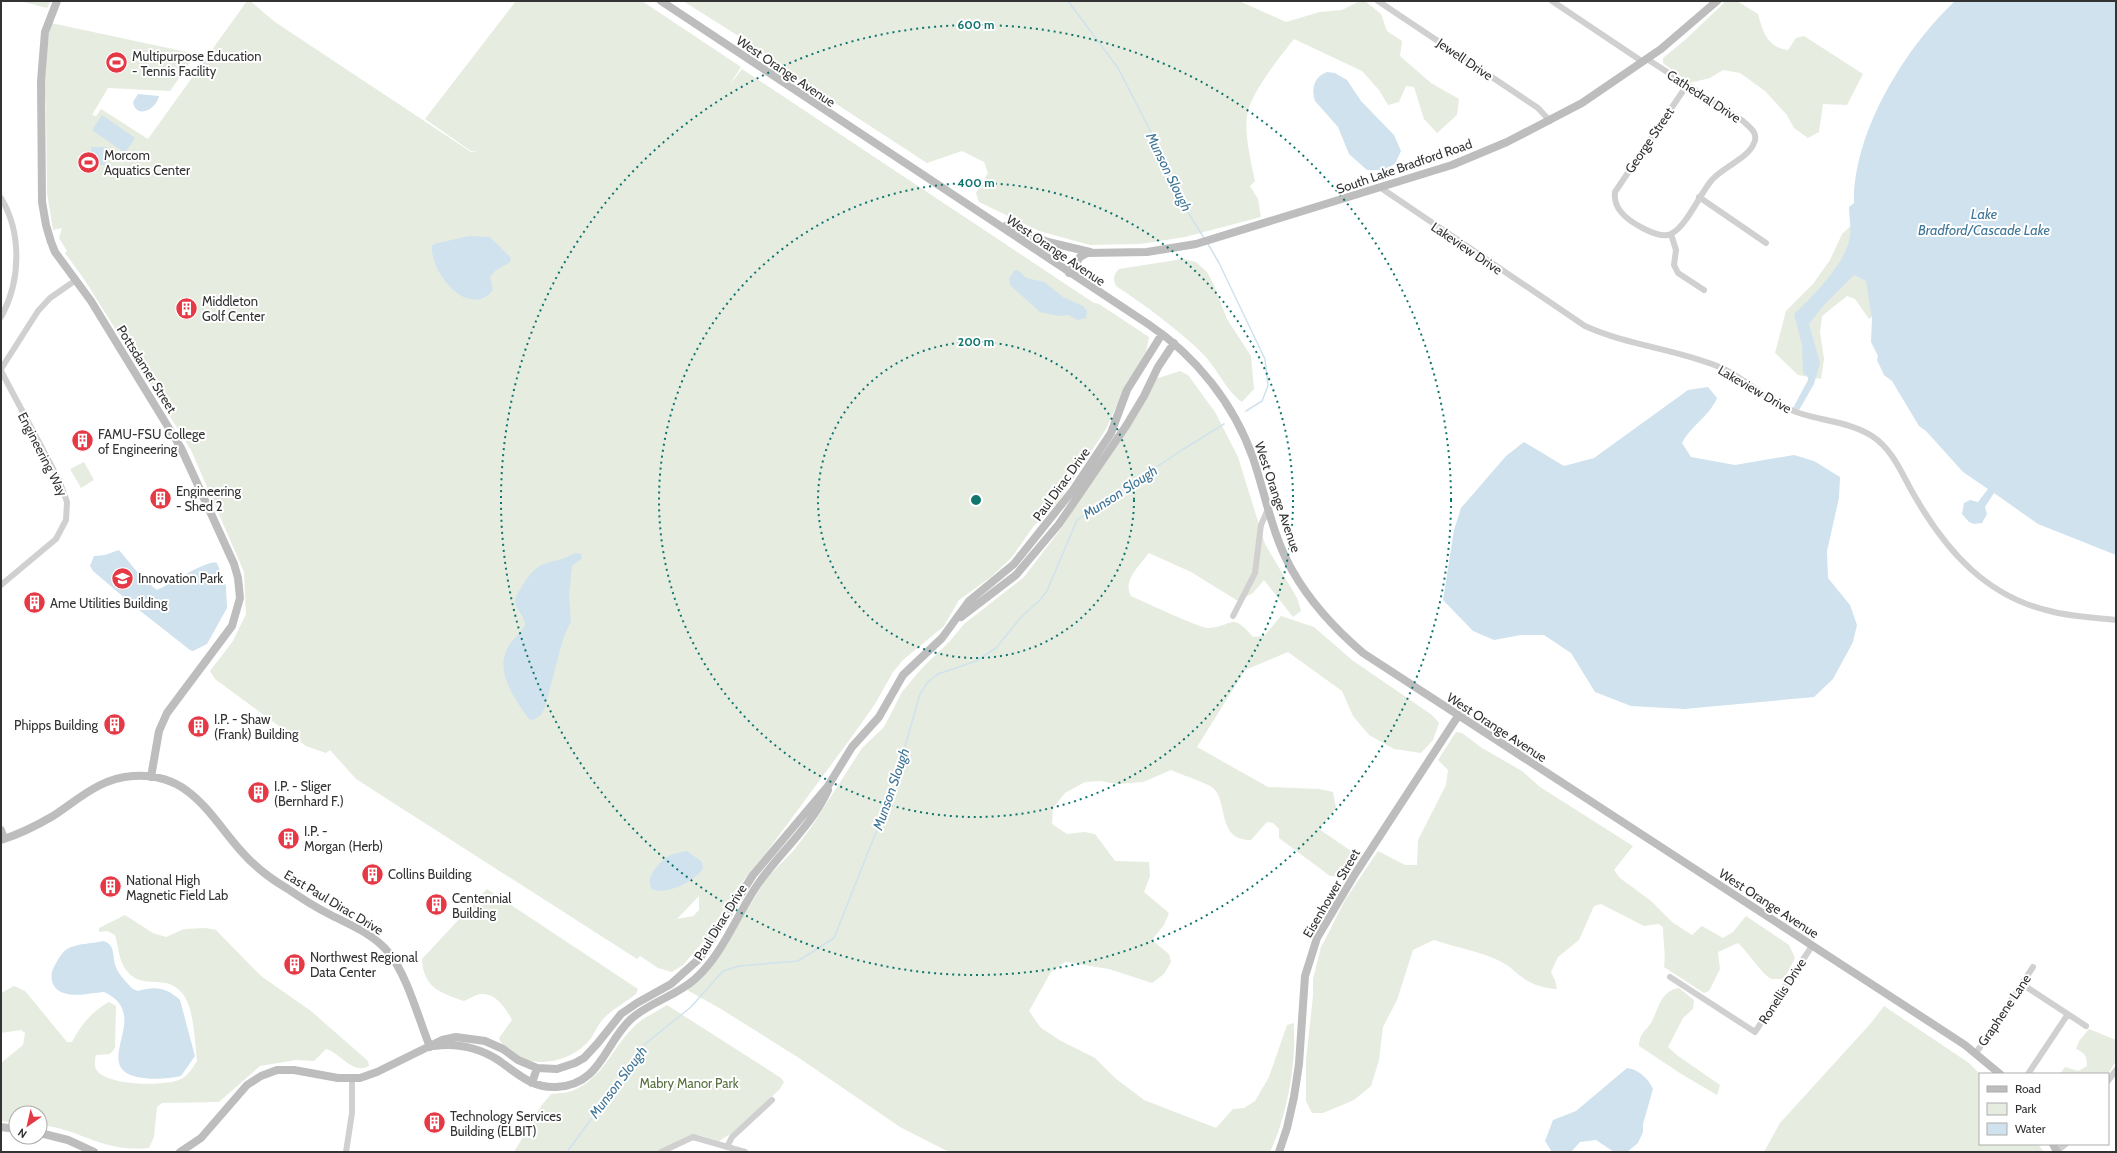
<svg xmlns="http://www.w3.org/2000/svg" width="2117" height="1153" viewBox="0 0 2117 1153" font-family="Cabin,sans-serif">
  <rect width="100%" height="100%" fill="#fff"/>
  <path fill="#e6ecdf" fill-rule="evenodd" d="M20,1h31l-4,7z
    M247,1h3l25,21 196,130h6l-6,-1 -46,-32 91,-118h126l99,66 -12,19 13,-17 352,234 5,1 50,33 -3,15 -31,57 -9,20 -48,73 -25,25 -21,30 -21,20 -32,23 -15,26 -41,34 -10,12 -18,32 -19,27 -87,118 -34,42 -28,46 -24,28 -11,7 -14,-4 -18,-12 -3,3 -281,-180 -26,-29 -4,3 -20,-7 -91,-67 -5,-8 23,-30 13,-27 -2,-42 -53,-122 -107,-171 -19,-26 2,-2 -8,-13 3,-10 -9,2 -6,-37 -1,-86 -3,-36 8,-48 145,31 -26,37 -62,-3 -16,27 4,1 5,-7 47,30zM699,896v14l-6,6 -16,3z
    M683,1h556l47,21 34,-10 22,-2 18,-9h5l16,13 6,17 15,10 -2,15 31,27 28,16 -2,16 -20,18 -13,-14 -10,-32 -8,-1 -7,16 -11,3 -9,-15 -17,-19 -68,-32c-13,16 -42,53 -46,72 -5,19 3,51 7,70l-5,5 8,13 3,18 -76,20 -45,7 -50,1 -51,-14 -60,-29 -3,-9 12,-20 -4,-11 -22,-11 -35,12 -146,-95 -41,-31z
    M1726,1h11l21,13c5,18 9,33 30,36l8,-12 8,-2 59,38 -16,31 -24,-1 -4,28 -11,6 -14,-10 -7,-13 -22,-24 -25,-18 -17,-3 -13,8 -21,5 -26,-20v-5l22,-18z
    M1855,222l20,92 -6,5 -14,-20 -8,-3 -25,20 -2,16 4,27 -3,20 -23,-4 -23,-22 11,-42 27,-27 17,-24 12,-26z
    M1183,259l13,3 11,10 6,11 14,36 24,37 3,33 -12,13c-17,-12 -25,-35 -41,-50 -26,-25 -55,-46 -85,-66 -3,-7 -3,-11 3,-17z
    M1180,371l8,4 27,37 23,45 27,87 32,54 4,13 -8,6 -29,-37 -11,13 -15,8 -47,-29 -42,-19c-9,12 -27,28 -18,43 11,5 69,32 77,32 26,-2 23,-17 45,9l11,-1 17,-20 33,11 38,33 80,55 7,8 -6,17 -12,13 -27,-4 -25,-14 -16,-19 -11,-25 -54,-39 -43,18 -48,77 71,40 51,2 14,3 3,16 -17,21 35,24 -1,10 -11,14 -12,-1 -51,-38v-9l-6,-6 -6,-1 -16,18c-35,0 -22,-38 -38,-52 -5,-5 -34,-14 -42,-18l-28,12 -26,2 -16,-3 -16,1 -20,11 -12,15 -1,16 15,10 17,-2 11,2 20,27 34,1 1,14 -6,16 25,21 -5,12 -12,15 17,14 2,8 -7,12 -12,9 -43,-14 -44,-7 -14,10 -22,39 12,17 20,13 34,17 20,20 29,22 72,28 17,-19 11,-1 11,-7 14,-24 18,-52 7,-2c-1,8 1,17 0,25 -1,32 -10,75 -24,104h-321l-49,-25 -101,-69 -78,-49 -34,-19 20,-18 60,-94 27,-28 18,-24 50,-78 22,-21 18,-35 20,-24 27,-26 15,-18 60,-47 39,-51 92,-147z
    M84,462l10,18 -13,8 -11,-19z
    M1456,732l6,1 20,15 40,23 18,16 93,59 -19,24 6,8 31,23 21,21 20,13 10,-9 21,12 10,-6 13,-16 43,29 6,13 -7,14 -6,7c-3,0 -7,0 -10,0 -8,-2 -25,-28 -34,-36l-20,9 2,17 -11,22 -5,2 -40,-26c2,-13 -1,-26 -1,-40l-5,-3 -14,2 -43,-22 -7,2 -15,34 -21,17 -7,15 4,8 2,9c-13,-1 -24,-4 -35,-12 -6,-4 -11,-10 -17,-13 -20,-12 -48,-16 -71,-24l-21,10 -16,50 -14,27 -4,33 -8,26 -17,14 -31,13h-11l-6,-12v-41l7,-64v-17l8,-32 7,-13 17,-34 33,-49 27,14h12l1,-25 28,-55 2,-15 -10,-10z
    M487,889l151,100 -2,5c-10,8 -23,15 -32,24 -7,7 -10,18 -17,25 -17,17 -44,24 -66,15 -8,-4 -20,-12 -22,-20l13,-18c-5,-10 -16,-27 -30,-26 -6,0 -13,5 -18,7 -24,-8 -41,-14 -42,-42z
    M125,915l28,18 13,4 18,-8 22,-1 10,2 45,46 50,35 57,50 1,5c-17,9 -28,-13 -43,-17l-12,12 -18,-1 -36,6 -41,36 -57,1 -5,4 -3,30 -5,11c-46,5 -68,-19 -109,-23v-12h-24v10l-15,-2v-58l22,-18 2,-12 -4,-3 -20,3v-40l13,-7 11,5 42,51h5c9,-17 19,-30 37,-40l7,4 -1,42 -5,6 -14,1c-1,4 -2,10 0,14 8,17 70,18 85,10 7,-3 12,-12 16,-18 -2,-18 -3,-55 -15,-68 -18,-22 -41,1 -58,-26 -5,-8 -6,-23 -9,-32l-8,-4 -8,1v-4z
    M1679,988l15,12 -1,9 -10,9 -15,29 10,9 42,29 -3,10 -34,-20 -44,-29c1,-15 7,-14 13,-25 7,-14 9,-30 27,-33z
    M667,1005l114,73 3,4 -4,7 -48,44 -13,8 -21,-6h-8l-33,17h-143l27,-46 10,-12c7,-1 15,-1 21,-3 34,-14 40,-46 66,-68 8,-7 20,-12 29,-18z
    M1884,1006l85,57 11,11v70h58l6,8h-280l16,-29 91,-100z
    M2089,1029l27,11v21l-8,13h-48l5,-7 13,4 9,-5c0,-10 -2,-13 -11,-17l3,-8z"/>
  <path fill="#cfe2ee" d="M1955,1h161v554l-78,-31 -44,-31 -9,14 2,7 -5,9 -8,1 -5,-2 -7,-8 2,-11 6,-3 8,2 10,-13 -25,-17 -37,-41 -7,-5 -27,-45 -8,-6 -7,-15 1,-4 -7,-14 1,-24 -6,-37 -12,-6 -31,31 -14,18 11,39 -6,21 -15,26 -6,-2 15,-28v-3l-5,-4 -1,-28 -8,-31c18,-16 50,-50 55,-73 3,-10 0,-24 0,-34l5,-4c-1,-71 51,-155 101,-202z
    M1327,72l8,1 12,7 14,21 33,34 7,16 -6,13 -13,6h-15l-18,-16 -11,-27 -23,-26c-4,-13 -1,-24 12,-29z
    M138,94l21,2c-2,13 -23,24 -26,6z
    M102,115l33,23 -10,15 -33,-23z
    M91,147h15l-1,18h-14z
    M469,236l21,1 21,21 -1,4 -15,9 -5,6 3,13c-24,30 -63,-17 -61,-44l2,-2z
    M1015,270h3l8,8 18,4 19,15 20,9 4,5 -1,7 -8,2 -9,-5 -10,1 -19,-4 -30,-27 -1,-7z
    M1708,387l9,11c-8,19 -25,26 -35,45l9,14 44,8 59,-10 20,6 26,16 -1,21 -12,53 1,27 22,27 7,20 -4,17 -20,37 -19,18 -130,12 -53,-3 -36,-14 -24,-39 -27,-18h-23l-27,5 -21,-9 -30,-31 11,-70 7,-22 45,-52 18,-14 40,24 30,-8 94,-68z
    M119,550l25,30 13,10c12,-5 50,-31 60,-27l9,23 1,22 -20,36 -14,7 -3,-1 -56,-44 -41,-35 -3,-5 4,-10 11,-1z
    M575,553l6,1 1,4 -10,8 -3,30 2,25 -8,18 -18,68 -4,8 -8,5 -4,-1c-13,-18 -34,-46 -22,-70 4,-9 14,-15 18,-24 0,-9 -8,-14 -10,-22 0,-7 4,-12 7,-17 20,-32 27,-18 53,-33z
    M687,851l15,11 1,6c-6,13 -39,28 -51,21 -8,-11 9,-30 19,-34 5,-2 10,-3 16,-4z
    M103,941c13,3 9,16 13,26 2,7 12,17 17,22l5,2c17,-5 28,-4 42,9l15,56 -14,20c-14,3 -30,4 -44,1 -37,-8 -6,-43 -14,-66 -2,-9 -12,-16 -19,-19 -15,1 -43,9 -51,-8 -2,-4 -2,-11 0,-15 3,-6 8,-16 14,-20 11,-6 24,-5 36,-8z
    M1627,1068c11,1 22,11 26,21l-10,35v8l-5,11 -11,9h-13l-18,-12 -16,2 -9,10h-19l-7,-11 8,-21 23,-9z"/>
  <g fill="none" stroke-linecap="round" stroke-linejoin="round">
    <path stroke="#cfe2ee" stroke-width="1.5" d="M1068,1l50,67 36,70 25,60 25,40
      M1208,244l11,19 46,96 3,27 -6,15 -16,10
      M567,1152l39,-53 34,-51 51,-41 32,-36 16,-5 59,-5 36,-23 58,-146 28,-98 8,-12 10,-8 38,-13 20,-13 26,-32 17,-15 8,-10 30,-71 105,-70 42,-26"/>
    <path stroke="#d0d0d0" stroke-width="6" d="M1378,1l160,107 12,13
      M1552,1l91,61
      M1647,59l96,62c6,6 16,12 11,22 -6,16 -32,24 -43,38 -11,13 -25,46 -40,53 -12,6 -42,-12 -50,-22 -5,-6 -7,-12 -6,-20l72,-107
      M1381,188l204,138c44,20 93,23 137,42 27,13 49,36 77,45 24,8 51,9 73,23 23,15 31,42 45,64 31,53 71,97 133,111 21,6 44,6 66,9
      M1699,197l67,46
      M1,198c21,35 20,83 0,119
      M1671,234l5,16 -2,15 4,8 26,17
      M1,369l37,-58 12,-13 26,-18
      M1,371l58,109 8,22 -1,18 -10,19 -55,46
      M1233,616l22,-43 6,-48 7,-16
      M1670,977l85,55 57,-86
      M2022,984l64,42
      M1976,1053l57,-86
      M2028,1074l40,-60
      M2108,1081l8,-11
      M727,1147l5,-10 40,-37
      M2057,1151l9,-7
      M346,1152l6,-39v-34
      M661,1152l32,-15 52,15"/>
    <path stroke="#bdbdbd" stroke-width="8" d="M57,1l-12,31 -4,49 1,121 4,23 5,17 4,10 36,49 90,147 53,116 4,14 2,20 -8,28 -65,87 -8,18 -8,46
      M661,1l487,323c48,32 86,80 105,134 13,38 19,77 39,112 18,32 43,59 71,83l602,392 35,29
      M1006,226l42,16 42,10
      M1069,273l11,-16 7,-4 60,-1 49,-8 256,-79 55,-23 75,-39 79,-54 56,-48
      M961,617l55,-42 43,-51 67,-98 18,-30 14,-29 16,-24
      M1,830l3,9
      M1,840c19,-6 35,-14 52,-24 26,-17 47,-38 80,-40 57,-4 76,39 108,75 13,15 30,28 47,38 13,9 27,18 41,25 21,11 45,20 60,39 18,22 30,67 41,94
      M434,1046c22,-3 45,2 64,14 19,13 33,28 58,27 45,-2 48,-43 75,-68 19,-17 45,-23 64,-40 28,-25 42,-65 63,-95 23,-33 53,-57 70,-94
      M532,1083l5,-15
      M1,1127l15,2
      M40,1133l28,7 26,12
      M2053,1144l4,8
      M180,1152l21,-14 46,-53 14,-9 16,-6h17l44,8h22l17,-6 65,-32 14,-3 29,4 18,8 15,11 19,8 20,1 18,-6 9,-5 13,-14 24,-30 16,-11 34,-19 29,-26 53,-83 75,-89 24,-39 27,-30 24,-42 39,-37 27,-37 45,-37 59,-74 38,-57 16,-43 35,-56
      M1279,1152l8,-24 7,-31 5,-33 6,-88 12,-38 38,-64 103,-158"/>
  </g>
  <g fill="none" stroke="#0f766e" stroke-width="2" stroke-dasharray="2 4">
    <circle cx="976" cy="500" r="158"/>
    <circle cx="976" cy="500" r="317"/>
    <circle cx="976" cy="500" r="475"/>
  </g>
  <defs>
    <symbol id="stadium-disc" viewBox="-11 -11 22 22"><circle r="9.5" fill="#e63946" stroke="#fff"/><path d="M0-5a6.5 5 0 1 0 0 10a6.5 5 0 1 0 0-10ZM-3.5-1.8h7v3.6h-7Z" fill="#fff"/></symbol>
    <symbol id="building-disc" viewBox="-11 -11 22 22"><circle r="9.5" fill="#e63946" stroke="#fff"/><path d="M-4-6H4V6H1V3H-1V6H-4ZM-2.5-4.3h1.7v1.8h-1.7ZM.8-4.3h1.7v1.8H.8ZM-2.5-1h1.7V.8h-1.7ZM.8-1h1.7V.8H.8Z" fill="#fff"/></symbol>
    <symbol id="university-disc" viewBox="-11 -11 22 22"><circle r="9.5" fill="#e63946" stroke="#fff"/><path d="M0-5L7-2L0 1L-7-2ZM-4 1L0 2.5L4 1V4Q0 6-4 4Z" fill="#fff"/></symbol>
  </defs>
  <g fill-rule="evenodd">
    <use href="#stadium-disc" x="104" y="50" width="25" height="25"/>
    <use href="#stadium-disc" x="76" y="150" width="25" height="25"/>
    <use href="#building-disc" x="174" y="296" width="25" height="25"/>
    <use href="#building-disc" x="70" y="428" width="25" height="25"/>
    <use href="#building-disc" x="148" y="486" width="25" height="25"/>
    <use href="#university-disc" x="110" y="566" width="25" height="25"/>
    <use href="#building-disc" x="22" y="590" width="25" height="25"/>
    <use href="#building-disc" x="102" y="712" width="25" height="25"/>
    <use href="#building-disc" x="186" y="714" width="25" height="25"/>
    <use href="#building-disc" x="246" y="780" width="25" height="25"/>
    <use href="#building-disc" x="276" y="826" width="25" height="25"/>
    <use href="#building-disc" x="360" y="862" width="25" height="25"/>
    <use href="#building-disc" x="98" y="874" width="25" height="25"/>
    <use href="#building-disc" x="424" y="892" width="25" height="25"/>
    <use href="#building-disc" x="282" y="952" width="25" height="25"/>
    <use href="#building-disc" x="422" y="1110" width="25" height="25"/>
  </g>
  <g text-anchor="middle" stroke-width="4" stroke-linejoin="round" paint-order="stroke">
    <g font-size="13" fill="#333" stroke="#fff" text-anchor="start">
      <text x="132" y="61">Multipurpose Education<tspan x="132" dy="15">- Tennis Facility</tspan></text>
      <text x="104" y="160">Morcom<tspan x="104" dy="15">Aquatics Center</tspan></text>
      <text x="202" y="306">Middleton<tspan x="202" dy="15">Golf Center</tspan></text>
      <text x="98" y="439">FAMU-FSU College<tspan x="98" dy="15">of Engineering</tspan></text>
      <text x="176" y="496">Engineering<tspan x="176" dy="15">- Shed 2</tspan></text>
      <text x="138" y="583">Innovation Park</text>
      <text x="50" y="608">Ame Utilities Building</text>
      <text x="214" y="724">I.P. - Shaw<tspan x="214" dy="15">(Frank) Building</tspan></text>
      <text x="98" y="730" text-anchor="end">Phipps Building</text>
      <text x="274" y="791">I.P. - Sliger<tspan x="274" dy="15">(Bernhard F.)</tspan></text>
      <text x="304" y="836">I.P. -<tspan x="304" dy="15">Morgan (Herb)</tspan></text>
      <text x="388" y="879">Collins Building</text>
      <text x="126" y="885">National High<tspan x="126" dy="15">Magnetic Field Lab</tspan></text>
      <text x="452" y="903">Centennial<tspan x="452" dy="15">Building</tspan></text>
      <text x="310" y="962">Northwest Regional<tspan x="310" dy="15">Data Center</tspan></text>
      <text x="450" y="1121">Technology Services<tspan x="450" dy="15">Building (ELBIT)</tspan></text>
    </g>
    <g font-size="13" fill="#333" stroke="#fff">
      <text transform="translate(1465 59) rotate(34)" y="5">Jewell Drive</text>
      <text transform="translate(786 71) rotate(34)" y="5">West Orange Avenue</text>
      <text transform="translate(1704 96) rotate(33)" y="5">Cathedral Drive</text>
      <text transform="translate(1649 140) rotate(-56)" y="5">George Street</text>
      <text transform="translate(1404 166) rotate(-19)" y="5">South Lake Bradford Road</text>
      <text transform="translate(1467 248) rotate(34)" y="5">Lakeview Drive</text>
      <text transform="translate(1056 250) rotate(34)" y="5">West Orange Avenue</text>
      <text transform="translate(147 369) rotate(58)" y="5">Pottsdamer Street</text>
      <text transform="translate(1755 389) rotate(30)" y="5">Lakeview Drive</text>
      <text transform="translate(43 454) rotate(63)" y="5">Engineering Way</text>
      <text transform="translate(1061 484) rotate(-54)" y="5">Paul Dirac Drive</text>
      <text transform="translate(1278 497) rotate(71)" y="5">West Orange Avenue</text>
      <text transform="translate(1497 727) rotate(33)" y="5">West Orange Avenue</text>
      <text transform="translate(1331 893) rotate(-60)" y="5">Eisenhower Street</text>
      <text transform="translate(334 902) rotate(31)" y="5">East Paul Dirac Drive</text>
      <text transform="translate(1769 903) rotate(33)" y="5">West Orange Avenue</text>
      <text transform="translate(720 922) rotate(-58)" y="5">Paul Dirac Drive</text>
      <text transform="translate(1782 991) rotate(-57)" y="5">Ronellis Drive</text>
      <text transform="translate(2004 1010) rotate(-56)" y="5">Graphene Lane</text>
    </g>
    <g font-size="13" fill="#56703f" stroke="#fff">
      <text x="689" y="1088">Mabry Manor Park</text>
    </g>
    <g font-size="14" font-style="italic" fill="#3f7597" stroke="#fff">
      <text transform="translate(1169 172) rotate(64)" y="5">Munson Slough</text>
      <text x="1984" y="219">Lake<tspan x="1984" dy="16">Bradford/Cascade Lake</tspan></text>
      <text transform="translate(1120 492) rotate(-33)" y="5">Munson Slough</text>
      <text transform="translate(891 789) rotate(-71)" y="5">Munson Slough</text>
      <text transform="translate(618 1082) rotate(-53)" y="5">Munson Slough</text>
    </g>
  </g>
  <circle cx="976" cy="500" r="6" fill="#0f766e" stroke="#fff" stroke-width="2"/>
  <g font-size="12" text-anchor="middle" font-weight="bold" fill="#0f766e" stroke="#fff" stroke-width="4" stroke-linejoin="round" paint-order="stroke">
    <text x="976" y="29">600 m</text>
    <text x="976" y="187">400 m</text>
    <text x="976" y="346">200 m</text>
  </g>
  <rect width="2117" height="1153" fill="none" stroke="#333333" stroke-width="4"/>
  <rect x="1979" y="1073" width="130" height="72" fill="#ffffff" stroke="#adadad"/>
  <rect x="1987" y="1086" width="20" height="6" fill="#bdbdbd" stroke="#adadad"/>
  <text x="2015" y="1093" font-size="12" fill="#333333">Road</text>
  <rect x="1987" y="1103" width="20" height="12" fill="#e6ecdf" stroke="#adadad"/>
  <text x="2015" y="1113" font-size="12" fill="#333333">Park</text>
  <rect x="1987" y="1123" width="20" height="12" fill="#cfe2ee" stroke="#adadad"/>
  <text x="2015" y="1133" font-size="12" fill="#333333">Water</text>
  <g transform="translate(28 1125) rotate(214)"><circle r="19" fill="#ffffff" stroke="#adadad"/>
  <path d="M0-3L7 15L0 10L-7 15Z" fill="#e63946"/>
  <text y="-6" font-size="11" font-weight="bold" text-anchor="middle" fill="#333333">N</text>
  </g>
</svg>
